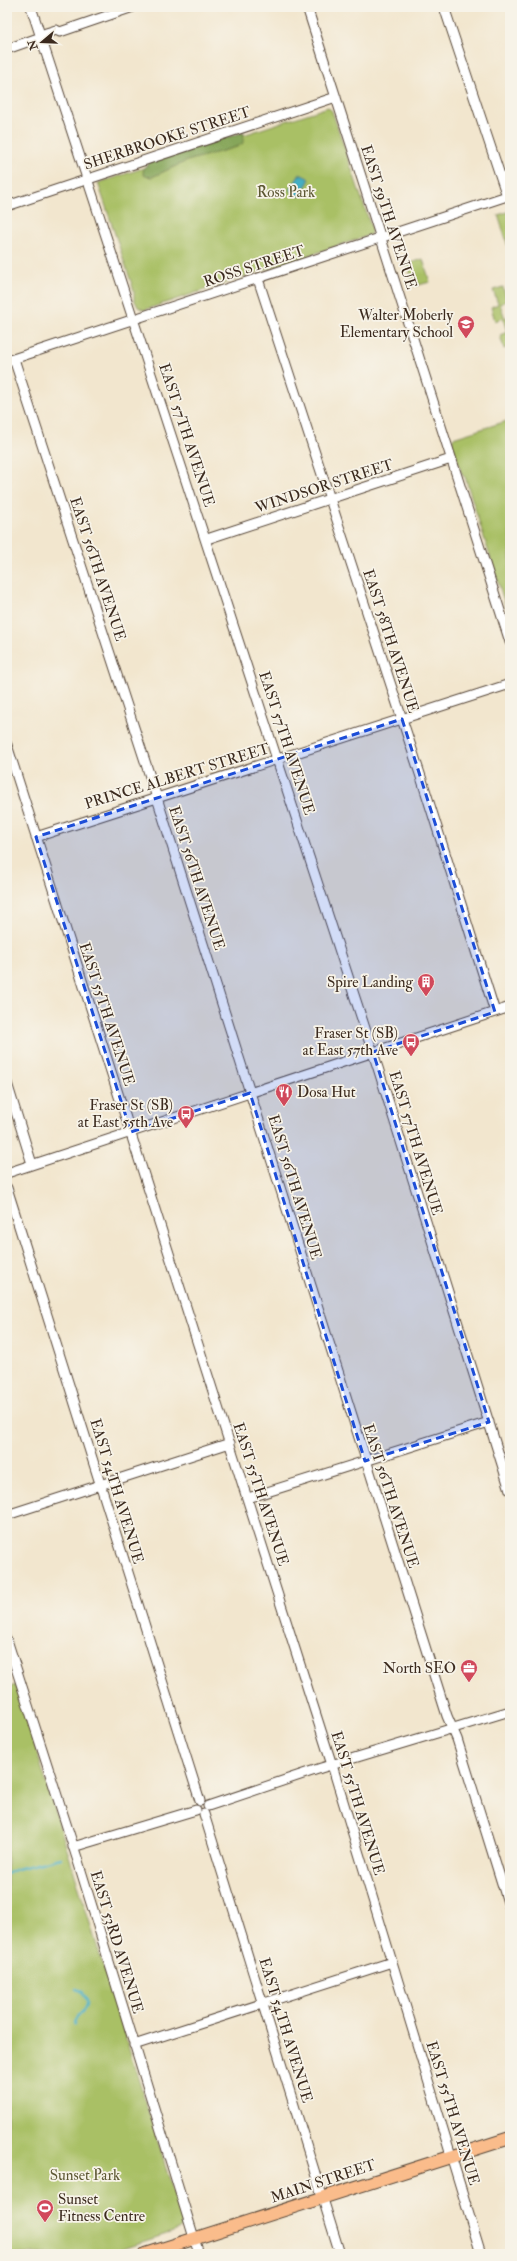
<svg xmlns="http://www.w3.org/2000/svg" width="517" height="2261" viewBox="0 0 517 2261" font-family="'IM FELL Double Pica',serif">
  <rect width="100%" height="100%" fill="#f7f3e8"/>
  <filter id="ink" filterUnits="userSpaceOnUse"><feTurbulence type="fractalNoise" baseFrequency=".025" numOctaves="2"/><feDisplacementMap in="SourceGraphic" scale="8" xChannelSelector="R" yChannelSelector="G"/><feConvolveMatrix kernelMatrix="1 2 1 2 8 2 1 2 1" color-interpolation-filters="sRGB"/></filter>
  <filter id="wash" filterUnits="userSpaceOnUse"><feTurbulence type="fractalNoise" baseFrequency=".012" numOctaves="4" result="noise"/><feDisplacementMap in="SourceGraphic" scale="16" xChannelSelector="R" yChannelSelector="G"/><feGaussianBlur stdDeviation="0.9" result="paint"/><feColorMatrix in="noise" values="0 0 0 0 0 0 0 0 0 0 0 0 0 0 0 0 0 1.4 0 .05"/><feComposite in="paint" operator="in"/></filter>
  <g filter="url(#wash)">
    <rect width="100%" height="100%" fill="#f2e6ce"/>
    <path fill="#a9c065" stroke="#727542" d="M328,107l4,4 40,118 -2,6 -226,75 -6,-3 -4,-8v-8l-36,-108z
      M510,211v42l-12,-38z
      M423,259l7,23 -15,4 -8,-22z
      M503,287l4,14 -7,3 5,14 5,-2v31l-6,2 -4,-14 7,-3 -4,-14 -8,3 -4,-14 7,-3 -5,-14z
      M510,420v200l-45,-143 -3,-2 -10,-32 1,-5z
      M16,1685l167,538 -1,5 -3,2 -74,24h-98v-566z"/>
    <path fill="#86a65a" stroke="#60683c" d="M244,132l-1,11 -6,4 -50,14 -35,16 -7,-1 -2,-3 1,-6 4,-2 2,-4z"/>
    <path fill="#44aec3" stroke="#406c70" d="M300,174l8,4 1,3 -10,16 -9,-7z"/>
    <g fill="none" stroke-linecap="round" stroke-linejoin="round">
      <path stroke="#44aec3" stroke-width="2.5" d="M7,1874l10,-5 44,-11
        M74,2025c0,-15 21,-13 8,-34l-6,-2"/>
    </g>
  </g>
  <g filter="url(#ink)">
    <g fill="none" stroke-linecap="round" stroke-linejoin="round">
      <defs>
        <path id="minor" d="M31,7l347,1061 132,422
          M307,7l203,635
          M444,7l63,189
          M7,49l34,-12 5,-4 10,-3 4,2 73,-25
          M7,206l329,-109
          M258,279l164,501 73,232
          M14,359l143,439 290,918 10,23 53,170
          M7,361l503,-166
          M207,539l244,-80
          M7,745l325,1020 149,489
          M36,837l474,-153
          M7,1083l25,81
          M7,1173l503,-166
          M7,1188l193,613
          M248,1498l241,-76
          M7,1515l223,-72
          M7,1640l71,221 121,393
          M208,1806l113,-38 189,-57
          M204,1814l136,440
          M73,1847l123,-37
          M134,2045l258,-83"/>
        <path id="major" d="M146,2254l364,-116"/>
      </defs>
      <use href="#minor" stroke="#564638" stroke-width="11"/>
      <use href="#major" stroke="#564638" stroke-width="14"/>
      <use href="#minor" stroke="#fff" stroke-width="9"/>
      <use href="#major" stroke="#fabc8b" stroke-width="12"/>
    </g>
  </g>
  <path fill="#1d4ed8" fill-opacity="0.2" stroke="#1d4ed8" stroke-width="3" stroke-dasharray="8 5" stroke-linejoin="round" d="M402,719l93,293 -122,40 116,370 -124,39 -115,-368 -119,39 -95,-295z"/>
  <defs>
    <symbol id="school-pin" viewBox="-11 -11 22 30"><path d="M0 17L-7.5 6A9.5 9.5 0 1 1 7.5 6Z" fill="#d1495b" stroke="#f7f3e8"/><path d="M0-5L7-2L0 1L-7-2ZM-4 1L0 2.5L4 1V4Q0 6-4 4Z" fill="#fff"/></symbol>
    <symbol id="building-pin" viewBox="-11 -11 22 30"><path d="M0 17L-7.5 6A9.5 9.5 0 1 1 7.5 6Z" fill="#d1495b" stroke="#f7f3e8"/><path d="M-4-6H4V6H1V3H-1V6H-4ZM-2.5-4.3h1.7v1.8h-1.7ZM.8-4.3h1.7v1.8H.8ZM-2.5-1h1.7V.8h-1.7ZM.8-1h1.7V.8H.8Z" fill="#fff"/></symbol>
    <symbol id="bus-pin" viewBox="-11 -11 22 30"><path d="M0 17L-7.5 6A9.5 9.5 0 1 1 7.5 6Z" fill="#d1495b" stroke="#f7f3e8"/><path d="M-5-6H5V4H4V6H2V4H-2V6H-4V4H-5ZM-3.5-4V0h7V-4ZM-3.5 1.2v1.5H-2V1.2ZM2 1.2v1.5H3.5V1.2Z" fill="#fff"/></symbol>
    <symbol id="restaurant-pin" viewBox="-11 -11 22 30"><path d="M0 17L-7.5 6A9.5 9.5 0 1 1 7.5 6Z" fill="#d1495b" stroke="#f7f3e8"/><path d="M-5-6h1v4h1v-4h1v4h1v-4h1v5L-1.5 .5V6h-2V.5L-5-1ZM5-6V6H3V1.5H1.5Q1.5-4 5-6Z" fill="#fff"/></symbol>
    <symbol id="office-pin" viewBox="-11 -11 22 30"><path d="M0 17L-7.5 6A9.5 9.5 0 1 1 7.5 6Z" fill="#d1495b" stroke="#f7f3e8"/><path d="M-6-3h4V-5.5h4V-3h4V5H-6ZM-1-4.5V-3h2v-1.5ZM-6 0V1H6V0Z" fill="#fff"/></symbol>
    <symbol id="stadium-pin" viewBox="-11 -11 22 30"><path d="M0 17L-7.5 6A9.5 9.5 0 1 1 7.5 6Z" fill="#d1495b" stroke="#f7f3e8"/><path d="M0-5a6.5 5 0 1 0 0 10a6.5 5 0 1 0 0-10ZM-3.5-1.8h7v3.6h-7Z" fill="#fff"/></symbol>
  </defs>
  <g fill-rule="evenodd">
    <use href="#school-pin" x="456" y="314" width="20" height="27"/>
    <use href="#building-pin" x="416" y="972" width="20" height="27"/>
    <use href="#bus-pin" x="401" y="1032" width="20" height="27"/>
    <use href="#restaurant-pin" x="274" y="1082" width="20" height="27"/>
    <use href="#bus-pin" x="176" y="1104" width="20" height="27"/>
    <use href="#office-pin" x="459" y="1658" width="20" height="27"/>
    <use href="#stadium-pin" x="35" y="2198" width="20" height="27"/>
  </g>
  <g text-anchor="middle" stroke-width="3.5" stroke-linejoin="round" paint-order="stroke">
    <g font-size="15" fill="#3b2a1e" stroke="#f7f3e8">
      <text transform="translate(167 138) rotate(-18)" y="5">SHERBROOKE STREET</text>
      <text transform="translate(389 217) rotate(72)" y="5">EAST 59TH AVENUE</text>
      <text transform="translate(254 266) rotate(-18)" y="5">ROSS STREET</text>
      <text transform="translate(187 435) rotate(72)" y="5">EAST 57TH AVENUE</text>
      <text transform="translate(324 486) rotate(-18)" y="5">WINDSOR STREET</text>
      <text transform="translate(98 569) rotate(72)" y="5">EAST 56TH AVENUE</text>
      <text transform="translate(391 641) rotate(72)" y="5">EAST 58TH AVENUE</text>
      <text transform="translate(287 743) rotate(72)" y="5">EAST 57TH AVENUE</text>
      <text transform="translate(177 776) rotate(-17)" y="5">PRINCE ALBERT STREET</text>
      <text transform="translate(197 878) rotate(72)" y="5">EAST 56TH AVENUE</text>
      <text transform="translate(107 1014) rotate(72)" y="5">EAST 55TH AVENUE</text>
      <text transform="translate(416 1143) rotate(73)" y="5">EAST 57TH AVENUE</text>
      <text transform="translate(295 1187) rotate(73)" y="5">EAST 56TH AVENUE</text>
      <text transform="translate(117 1491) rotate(73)" y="5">EAST 54TH AVENUE</text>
      <text transform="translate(261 1494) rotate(72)" y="5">EAST 55TH AVENUE</text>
      <text transform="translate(391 1496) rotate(72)" y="5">EAST 56TH AVENUE</text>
      <text transform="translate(358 1803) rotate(73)" y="5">EAST 55TH AVENUE</text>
      <text transform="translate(117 1942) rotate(73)" y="5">EAST 53RD AVENUE</text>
      <text transform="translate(286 2030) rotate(73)" y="5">EAST 54TH AVENUE</text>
      <text transform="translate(453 2113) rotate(73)" y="5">EAST 55TH AVENUE</text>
      <text transform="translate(323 2181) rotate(-18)" y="5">MAIN STREET</text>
    </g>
    <g font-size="15" fill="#5c5733" stroke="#f7f3e8">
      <text x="286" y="197">Ross Park</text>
      <text x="85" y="2180">Sunset Park</text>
    </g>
    <g font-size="15" fill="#3b2a1e" stroke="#f7f3e8" text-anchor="end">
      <text x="453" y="320">Walter Moberly<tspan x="453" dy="17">Elementary School</tspan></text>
      <text x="413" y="987">Spire Landing</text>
      <text x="398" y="1038">Fraser St (SB)<tspan x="398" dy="17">at East 57th Ave</tspan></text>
      <text x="297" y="1097" text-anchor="start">Dosa Hut</text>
      <text x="173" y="1110">Fraser St (SB)<tspan x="173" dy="17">at East 55th Ave</tspan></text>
      <text x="456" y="1673">North SEO</text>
      <text x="58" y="2204" text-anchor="start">Sunset<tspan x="58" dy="17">Fitness Centre</tspan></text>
    </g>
  </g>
  <rect width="517" height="2261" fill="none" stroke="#f7f3e8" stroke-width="24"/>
  <g transform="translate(42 42) rotate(251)" stroke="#f7f3e8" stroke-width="3" paint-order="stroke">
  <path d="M0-3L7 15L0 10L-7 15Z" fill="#3b2a1e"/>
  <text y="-6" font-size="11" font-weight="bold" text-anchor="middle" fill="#3b2a1e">N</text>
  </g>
</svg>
